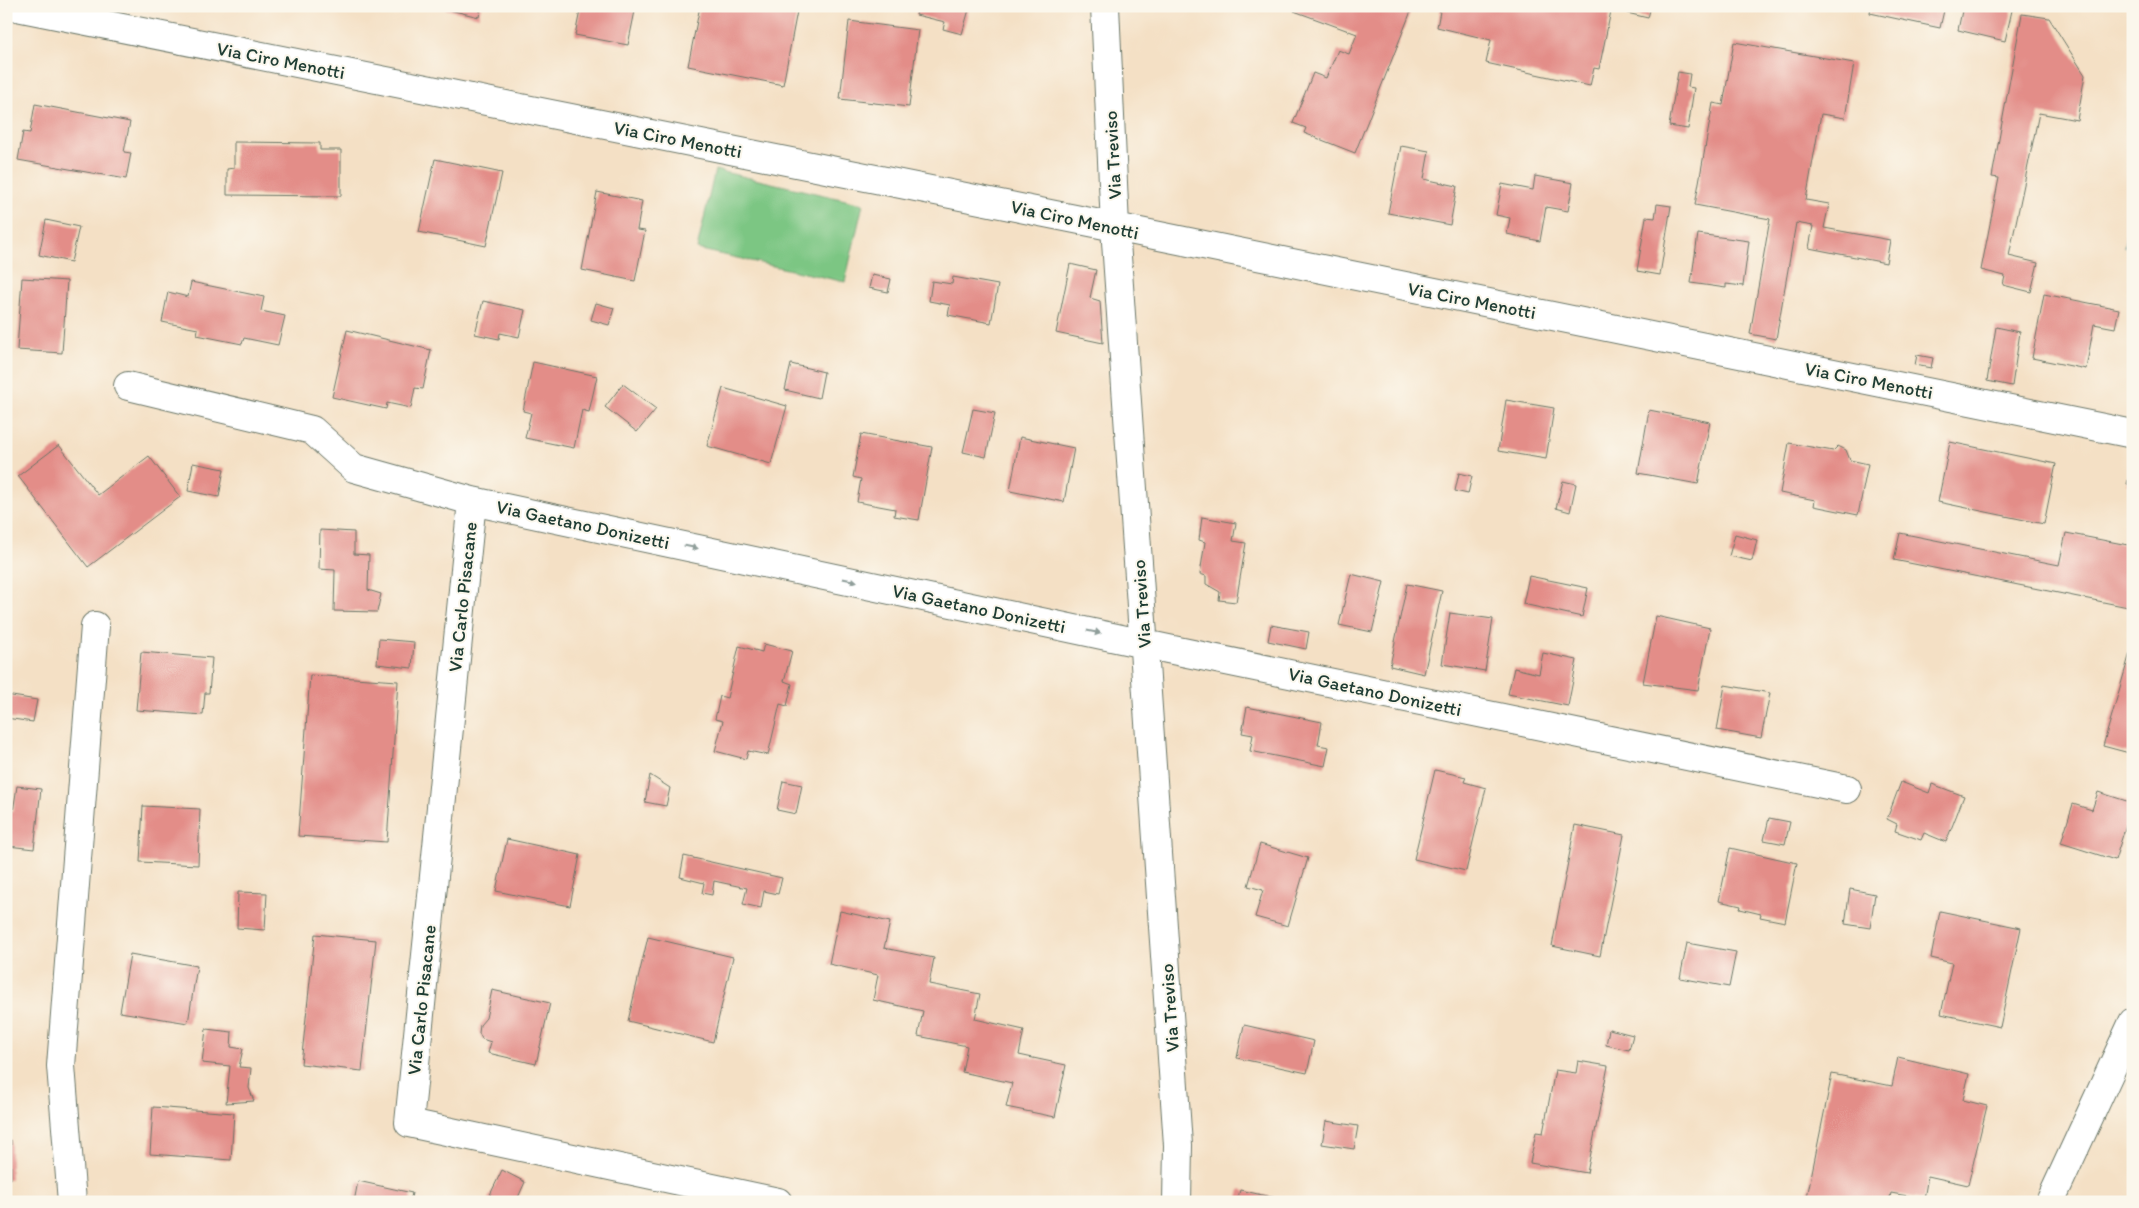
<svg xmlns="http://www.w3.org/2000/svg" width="2139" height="1208" viewBox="0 0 2139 1208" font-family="Itim,sans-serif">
  <rect width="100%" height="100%" fill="#fbf7ec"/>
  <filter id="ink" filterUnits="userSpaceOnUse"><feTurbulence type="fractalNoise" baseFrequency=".02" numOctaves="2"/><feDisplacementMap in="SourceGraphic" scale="10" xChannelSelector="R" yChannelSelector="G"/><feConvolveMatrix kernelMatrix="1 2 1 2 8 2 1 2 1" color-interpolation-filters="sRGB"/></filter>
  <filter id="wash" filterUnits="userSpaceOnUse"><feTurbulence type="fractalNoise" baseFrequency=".0096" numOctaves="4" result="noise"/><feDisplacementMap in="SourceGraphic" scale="20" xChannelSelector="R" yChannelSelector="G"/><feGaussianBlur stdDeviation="1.12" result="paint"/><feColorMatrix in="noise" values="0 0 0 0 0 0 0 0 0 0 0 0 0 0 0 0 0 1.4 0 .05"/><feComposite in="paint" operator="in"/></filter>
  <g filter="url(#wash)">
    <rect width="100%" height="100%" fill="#f4e0c5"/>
    <path fill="#7cc683" stroke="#4e825c" d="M715,170l148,34 -18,78 -148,-33z"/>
    <path fill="#46b5be" stroke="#327979" d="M2133,201v48l-9,-2z"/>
    <g id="blocks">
      <path fill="#e38d88" d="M433,6h48l-2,11z
        M581,6h55l-8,39 -53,-10z
        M700,6h98l-15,79 -95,-19z
        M918,6h52l-8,28 -19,-5 2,-7 -29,-7z
        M1296,6h117l-58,147 -51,-20 2,-5 -13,-5 20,-50 13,5 12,-28 11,4 8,-20 -63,-23z
        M1441,6h171l-13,63 -5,-1 -4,18 -104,-23 5,-23 -54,-13z
        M1629,6h22l-3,12 -21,-5z
        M1871,6h74l-5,22 -70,-15z
        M1963,6h50l-8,35 -47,-11z
        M2022,14l27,4 36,57 -8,45 -38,-7 -30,143 29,7 -7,29 -28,-7 2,-9 -24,-6 18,-92 -7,-1z
        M849,21l69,9 -9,77 -69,-8z
        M1734,42l120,21 -9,55 -24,-4 -15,86 23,4 -5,24 66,12 -4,23 -77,-15 4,-22 -17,-3 -20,116 -26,-5 20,-115 -75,-14 18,-102 10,2z
        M1678,72l12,2 -2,13 6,1 -6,41 -19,-3z
        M35,104l95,18 -6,30 7,1 -5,26 -108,-19 5,-28 7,1z
        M234,142l86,1v7h21v46l-114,-1v-26l7,-1z
        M1401,146l28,5 -5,28 33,7 -7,39 -62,-12z
        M435,159l67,14 -16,73 -67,-14z
        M1535,176l38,7 -5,28 -22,-4 -6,34 -33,-7 3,-16 -14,-3 6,-31 31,6z
        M597,192l45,9 -5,29 8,1 -10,50 -53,-11z
        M1657,204l14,2 -11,69 -23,-4 9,-54 9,1z
        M46,220l33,7 -8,35 -32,-7z
        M1698,234l51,7 -6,45 -17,-2v4l-35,-5z
        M1070,264l26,6 -6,28 10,3 3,42 -47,-10z
        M872,275l19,4 -3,13 -19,-4z
        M953,277l45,8 -7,38 -43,-8 2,-10 -21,-4 3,-20 20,3z
        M22,278l45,3 -5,72 -45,-3z
        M191,282l73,15 -3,14 24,5 -7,29 -34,-7 -2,6 -45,-9 1,-6 -36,-7 6,-30 20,5z
        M2044,294l75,15 -4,19 -21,-4 -8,45 -54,-11z
        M483,301l42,9 -6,27 -19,-4 -1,6 -24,-5z
        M596,303l18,5 -5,17 -18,-5z
        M1996,327l24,5 -8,54 -25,-5z
        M347,330l84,20 -8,39 -8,-1 -4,20 -24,-5 -1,6 -54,-12z
        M1917,355l16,3 -2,10 -16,-3z
        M533,362l64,14 -8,36 -7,-2 -8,38 -49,-10 6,-25 -8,-2z
        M791,364l33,8 -5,26 -34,-8z
        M623,384l33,25 -19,23 -32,-25z
        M723,388l64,18 -16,58 -64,-18z
        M1506,400l48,8 -8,51 -48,-8z
        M973,409l22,4 -9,44 -23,-5z
        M1649,410l61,12 -12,62 -60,-11z
        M861,434l71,13 -13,73 -25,-4 1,-7 -38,-7 4,-23 -8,-2z
        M1020,437l54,11 -10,54 -54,-11z
        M1950,442l106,22 -12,60 -106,-22z
        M1789,443l44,8 5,-5 8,4 4,10 18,4 -10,51 -44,-9 1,-6 -35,-7z
        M59,445l39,50 51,-39 31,41 -92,70 -70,-91z
        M2133,460v25l-6,-1z
        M193,463l31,6 -5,28 -31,-6z
        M1459,473l13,3 -4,18 -13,-3z
        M1563,481l13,3 -6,28 -14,-4z
        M1202,517l34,6 -3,18 13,2 -10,59 -17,-2 1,-8 -14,-8v-8l-6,-2 5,-32 -6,-2z
        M320,530l34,2v22l15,1 -1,35 13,4 -4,18 -43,-1 1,-41 -16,-1z
        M1900,533l159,32 7,-32 67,13v62l-239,-48z
        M1735,534l22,6 -5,21 -23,-5z
        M1351,574l33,8 -12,50 -33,-7z
        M1529,576l59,12 -6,29 -59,-13z
        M1407,584l35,7 -18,83 -34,-8z
        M1450,613l43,6 -8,52 -43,-7z
        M1656,616l54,12 -12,62 -55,-7z
        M1271,625l38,7 -3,17 -38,-8z
        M379,639l35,3 -2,26 -35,-4z
        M764,644l28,7 -8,30 8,3 -5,22 -7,-2 -12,51 -20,-4 -2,8 -31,-8 8,-30 -8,-2 5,-23 7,2 12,-52 23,6z
        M141,652l71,6 -3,35h-4l-2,22 -67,-5z
        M1543,653l34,7 -9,46 -60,-12 6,-26 25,6z
        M2130,653l3,1v100l-30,-8z
        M310,675l88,6 -11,161 -89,-6z
        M1725,685l45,8 -9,45 -44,-8z
        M6,695l31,5 -4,22 -27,-4z
        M1247,707l75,15 -4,23 11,2 -4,19 -75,-15 3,-16 -11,-2z
        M1435,770l31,7 -2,5 22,6 -20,83 -52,-12z
        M650,775l20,13 -4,18 -21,-4z
        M783,781l19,4 -6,29 -19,-4z
        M1901,782l28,11 3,-9 32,12 -18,46 -22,-9 -3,7 -26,-9 2,-7 -10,-5z
        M17,786l24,3 -7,60 -26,-3 -2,7v-42l7,1z
        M2098,792l35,11 -18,57 -54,-17 12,-39 19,6z
        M143,806l57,3 -2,56 -58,-3z
        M1769,818l21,4 -5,22 -21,-4z
        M1575,825l49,10 -24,121 -48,-10z
        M507,839l73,16 -10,51 -74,-15z
        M1260,844l48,14 -20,68 -33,-9 8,-27 -15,-4z
        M1730,848l67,15 -12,59 -25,-5 1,-3 -21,-5 1,-3 -22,-5z
        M684,856l98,22 -4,16 -14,-3 -3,17 -18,-4 4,-16 -33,-7 -2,14 -10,-2 2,-10 -24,-6z
        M1850,889l25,5 -5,34 -25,-4z
        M238,892l29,1 -2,37 -28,-2z
        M840,911l50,11 -6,26 50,10 -5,26 51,10 -5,25 49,11 -5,25 47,10 -11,52 -49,-10 6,-24 -50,-11 5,-26 -49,-10 5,-25 -50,-11 5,-25 -49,-11z
        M1940,911l81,17 -21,99 -59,-13 11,-51 -21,-5z
        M315,934l61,6 -14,131 -61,-7z
        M648,937l85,20 -20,85 -85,-21z
        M1687,943l49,9 -7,35 -49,-9z
        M130,954l67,12 -9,57 -68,-11z
        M492,990l58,13 -14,61 -48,-11 3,-11 -9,-3 -3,-6 1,-8 6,-7z
        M1244,1025l70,16 -7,32 -70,-15z
        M206,1029l26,3 -1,15 12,2 -4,18 12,1 -2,20 5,13 -28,2 4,-37 -28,-3z
        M1609,1029l24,6 -4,15 -23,-5z
        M1898,1057l71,17 -6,26 24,6 -19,79 -40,-9 -4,23 -33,-6 -2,9h-83l26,-128 60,12z
        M1578,1061l30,5 -21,107 -57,-10 6,-31 7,1 12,-63 21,3z
        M153,1107l81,6 -3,47 -81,-6z
        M1326,1121l32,5 -4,23 -32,-5z
        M6,1140h5v39h-5z
        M502,1170l23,12 -9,20h-23l-5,-3z
        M358,1181l54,12 -2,9h-56z
        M1240,1190l49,11v1h-52z"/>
    </g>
  </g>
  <g filter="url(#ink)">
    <use href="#blocks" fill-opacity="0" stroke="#6a7667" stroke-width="1"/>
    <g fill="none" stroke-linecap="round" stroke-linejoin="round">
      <defs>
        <path id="minor" d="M1105,6l10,221 63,918 -1,57
          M17,7l1098,220 1018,207
          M128,386l184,44 42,38 118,33 696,148 679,140
          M472,501l-63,622 369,79
          M72,1202l-11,-136 34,-440"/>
        <path id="major" d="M2050,1202l83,-180"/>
      </defs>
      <use href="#minor" stroke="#6a7667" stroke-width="30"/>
      <use href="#major" stroke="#6a7667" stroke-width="30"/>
      <use href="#minor" stroke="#fff" stroke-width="28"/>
      <use href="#major" stroke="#fff" stroke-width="28"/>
    </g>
    <defs><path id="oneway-solid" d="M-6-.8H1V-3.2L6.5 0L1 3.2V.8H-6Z" transform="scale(1.25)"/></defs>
    <g fill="#8f9e9a">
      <use href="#oneway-solid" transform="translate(691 547) rotate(12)"/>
      <use href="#oneway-solid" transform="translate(850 580) rotate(12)"/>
      <use href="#oneway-solid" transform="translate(1094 632) rotate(12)"/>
    </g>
  </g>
  <g text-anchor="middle" stroke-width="4" stroke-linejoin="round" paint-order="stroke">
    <g font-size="19" fill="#1f3d34" stroke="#fbf7ec">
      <text transform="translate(281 60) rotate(11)" y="7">Via Ciro Menotti</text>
      <text transform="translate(678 139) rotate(11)" y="7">Via Ciro Menotti</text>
      <text transform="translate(1112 155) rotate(-93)" y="7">Via Treviso</text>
      <text transform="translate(1075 219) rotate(12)" y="7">Via Ciro Menotti</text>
      <text transform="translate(1472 300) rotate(11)" y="7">Via Ciro Menotti</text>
      <text transform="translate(1869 380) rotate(11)" y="7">Via Ciro Menotti</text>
      <text transform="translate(583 524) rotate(12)" y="7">Via Gaetano Donizetti</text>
      <text transform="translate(462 597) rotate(-84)" y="7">Via Carlo Pisacane</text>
      <text transform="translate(1141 604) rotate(-94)" y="7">Via Treviso</text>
      <text transform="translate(979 608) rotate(12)" y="7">Via Gaetano Donizetti</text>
      <text transform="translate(1375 691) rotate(12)" y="7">Via Gaetano Donizetti</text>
      <text transform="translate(421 1000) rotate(-84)" y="7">Via Carlo Pisacane</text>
      <text transform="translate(1169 1008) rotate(-94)" y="7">Via Treviso</text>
    </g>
  </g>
  <rect width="2139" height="1208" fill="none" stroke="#fbf7ec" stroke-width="25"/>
</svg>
